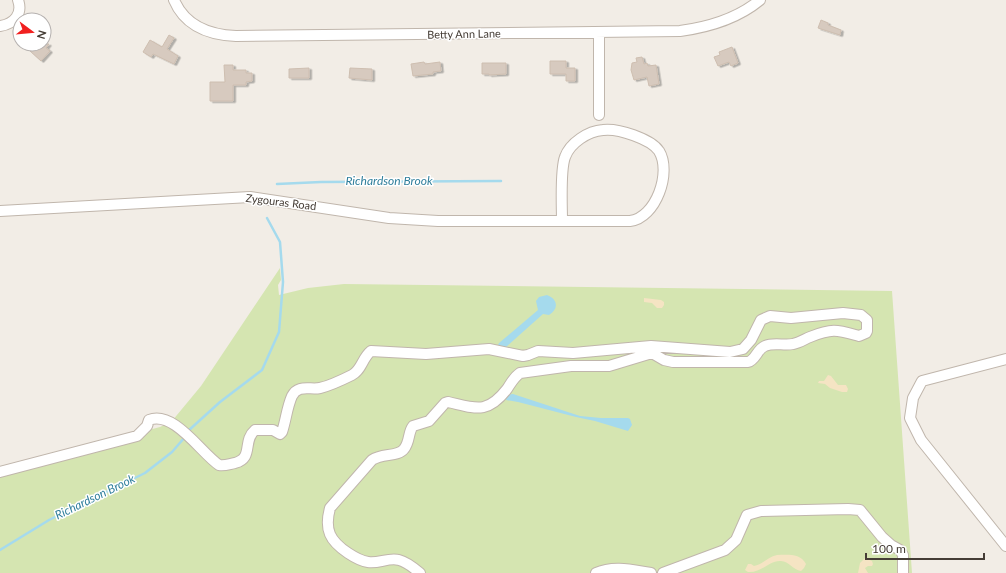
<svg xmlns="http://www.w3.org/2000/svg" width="1006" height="573" viewBox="0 0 1006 573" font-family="Lato,sans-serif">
  <defs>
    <filter id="shadow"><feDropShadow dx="2.5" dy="1.5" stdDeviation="0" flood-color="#0004"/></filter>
  </defs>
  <rect width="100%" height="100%" fill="#f2ede6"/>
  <path fill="#d5e5b1" d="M280,268l1,12 -3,5 1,10 29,-7 36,-4 548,7 20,282h-912v-103l160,-43 12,-6 29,-35z"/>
  <path fill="#f5e4c3" d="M644,298l17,2 3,2v3l-2,3h-5l-5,-5 -8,-1z
    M828,375l3,1 7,9h8l2,4 -1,3h-5l-12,-4 -5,-4 -7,-1 1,-2h5z
    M777,555c11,0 23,-2 29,9l-2,4 -3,3c-8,-1 -12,-10 -20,-10 -12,-1 -19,12 -33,11l-3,-2 3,-6h3l3,2c9,-2 14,-9 23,-11z
    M865,558l7,3 1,3 -1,2h-4l-3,2 3,5h-10l2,-10z"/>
  <path fill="#a5daed" d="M547,295c11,4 12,14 2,20l-6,-1 -37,33 -4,2 -4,-4 1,-2 39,-33 -2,-9 3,-4z
    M513,394l67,22 21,2h27l2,1 2,6 -4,6 -33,-10 -19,-4 -58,-15 -12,-2 1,-5z"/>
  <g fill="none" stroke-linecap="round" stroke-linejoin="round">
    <path stroke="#a5daed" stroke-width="2.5" d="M277,184l44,-2 180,-1
      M188,431l32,-29 42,-32 17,-38 4,-50 -3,-40 -13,-24
      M0,550l49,-30 96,-47 27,-21 13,-15"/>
  </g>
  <path fill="#d7cabf" stroke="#cebeb0" filter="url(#shadow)" d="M821,20l7,3v2l13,5 -1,5 -22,-7z
    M169,35l5,3 -7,11 11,7 -4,8 -21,-10 -2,3 -8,-5 7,-12 12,7z
    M36,44h13l-3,4 4,3 -9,10 -11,-10z
    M732,47l6,16 -7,3 -2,-4 -11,4 -4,-9 6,-2 -1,-3z
    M642,57l2,7 3,-1 1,3 8,-1 3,19 -10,2 -2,-9 -13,3 -3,-10 1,-7 5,-1 -1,-4z
    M550,61h16v7h9v13h-9v-7h-16z
    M424,62l1,2 15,-2 1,9 -8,1v2l-20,2 -2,-12z
    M482,63h24v11l-17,1v-1h-7z
    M224,65h9v5h13v3h6v8l-6,1v3h-13v16h-23v-19h15z
    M309,68v10h-20v-9z
    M350,68l22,1v11l-23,-2z"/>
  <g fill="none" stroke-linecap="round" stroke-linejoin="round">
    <defs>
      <path id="minor" d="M174,0c11,26 36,35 62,36l444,-5c30,-4 57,-12 80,-31
        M0,26c14,-2 23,-12 18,-26
        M599,32v83
        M0,211l250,-14 139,21 49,3h192c26,-3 42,-49 29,-70 -8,-12 -41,-23 -56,-21 -15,1 -33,13 -38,27 -5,13 -3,48 -3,64
        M1006,359l-84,22 -9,17 -3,20 11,22 85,106
        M0,472l137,-36 10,-10 2,-6c25,-10 52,33 70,45 6,1 10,-1 16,-2 19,-5 7,-22 20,-33h18l7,4 2,-2c4,-12 5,-25 10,-36 6,-12 18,-6 28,-8 9,-2 24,-9 32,-13 10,-5 10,-17 19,-24l55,3 63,-5 34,7 5,-1 10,-4 35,2 78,-7 79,6 13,-3 8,-9 10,-20 9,-4 21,2 52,-5 18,2 6,5v11l-1,2 -7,3c-22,-6 -26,-8 -49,1 -5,2 -11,6 -17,7 -9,2 -19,-2 -28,2 -8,3 -9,14 -17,16h-75l-9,-2 -12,-7 -43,13h-38l-51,7c-6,4 -9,10 -13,16 -20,26 -32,19 -59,13l-3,1 -16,18 -16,5c-5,6 -3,16 -9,23 -6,8 -22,4 -32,11l-42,48c-6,22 0,33 18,45 6,4 13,8 20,9 10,2 21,-5 31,-2 8,2 15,8 21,13
        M596,573c18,-8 36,-3 55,0
        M663,573l62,-23 11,-10 11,-25 14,-4 87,-2 12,1 22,27 9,8 9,5 3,5v18"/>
    </defs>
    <use href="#minor" stroke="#c0b6ac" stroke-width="12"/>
    <use href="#minor" stroke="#fff" stroke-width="10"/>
  </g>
  <g text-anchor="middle" stroke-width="3" stroke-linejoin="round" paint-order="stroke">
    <g font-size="11" fill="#453d36" stroke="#fff">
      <text transform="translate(464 34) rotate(-1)" y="4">Betty Ann Lane</text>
      <text transform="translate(281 202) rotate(7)" y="4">Zygouras Road</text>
    </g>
    <g font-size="12" font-style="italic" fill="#307f9c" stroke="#fff">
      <text x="389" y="185">Richardson Brook</text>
      <text transform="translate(95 497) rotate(-26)" y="4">Richardson Brook</text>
    </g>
  </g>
  <g transform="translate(32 32) rotate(106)"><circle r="19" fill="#ffffff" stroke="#b5b1af"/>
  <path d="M0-3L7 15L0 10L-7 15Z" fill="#f1201f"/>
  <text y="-6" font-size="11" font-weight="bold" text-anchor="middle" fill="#453d36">N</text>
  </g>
  <path d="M866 553v6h118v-6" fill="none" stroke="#453d36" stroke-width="2"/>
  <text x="872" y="553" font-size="12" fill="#453d36" stroke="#ffffff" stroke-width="3" paint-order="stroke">100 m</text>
</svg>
